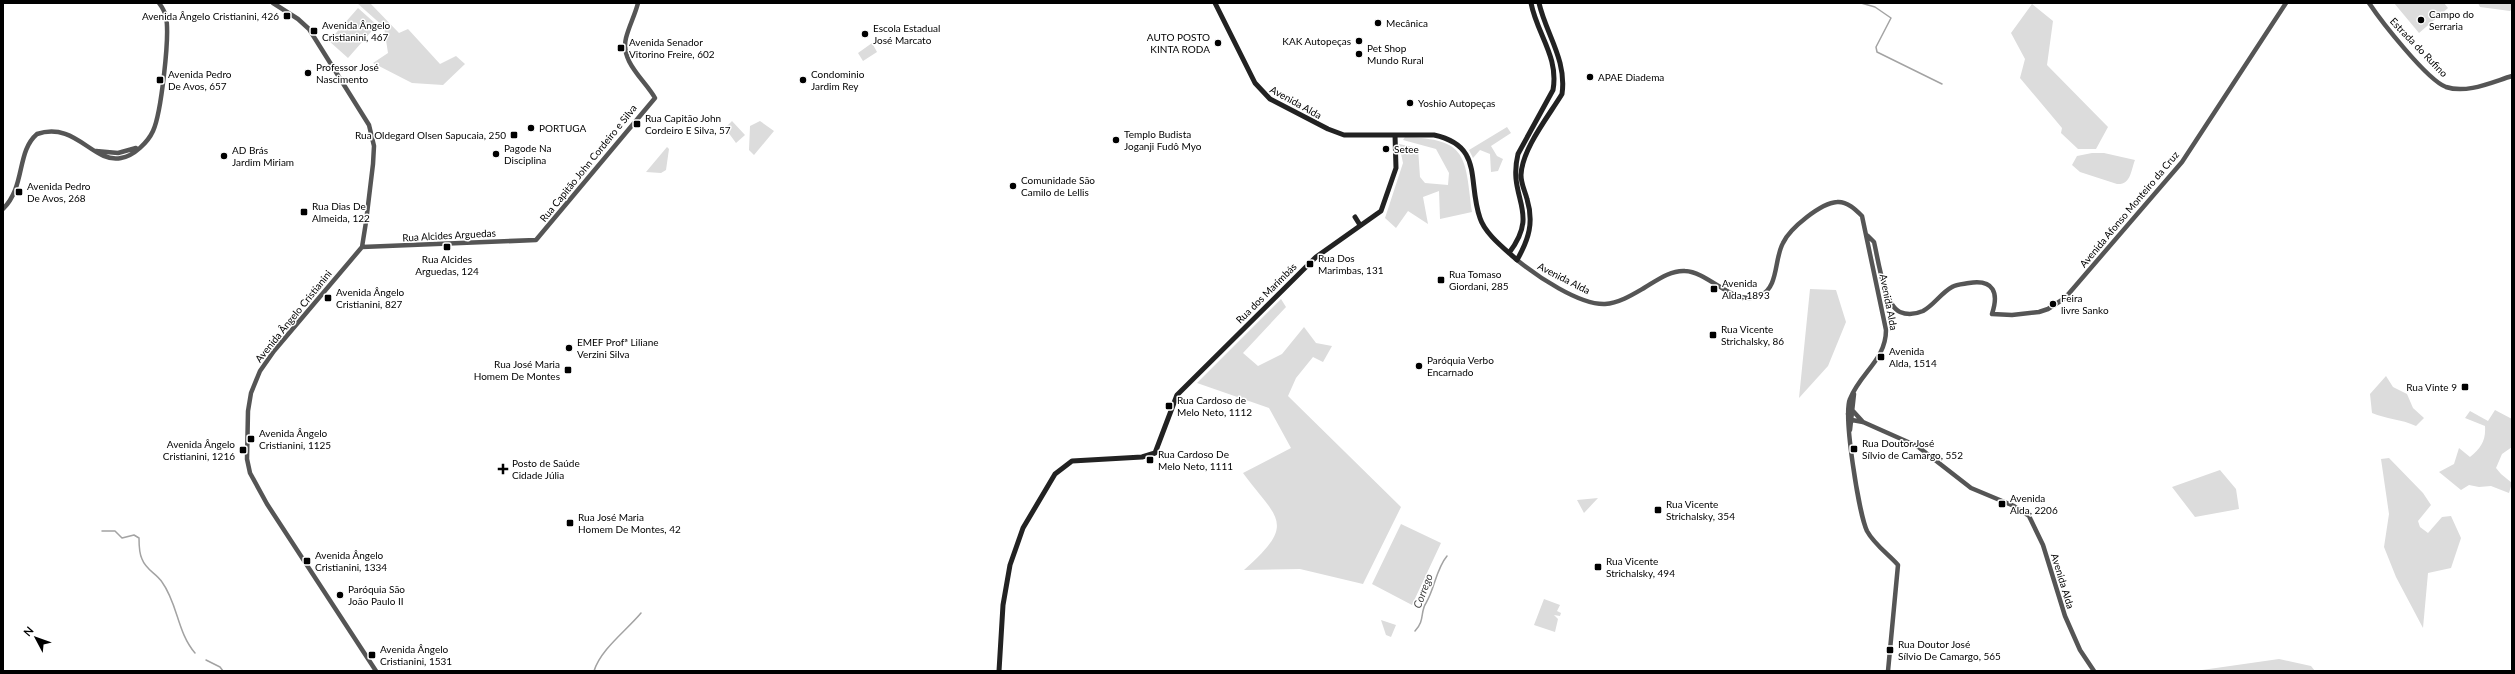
<svg xmlns="http://www.w3.org/2000/svg" width="2515" height="674" viewBox="0 0 2515 674" font-family="Lato,sans-serif">
  <rect width="100%" height="100%" fill="#fff"/>
  <path fill="#dcdcdc" d="M357,3h13l29,30 9,-4 32,35 16,-8 9,8 -22,21 -31,-2 -39,-20 15,-10 -4,-26z
    M2394,3h50l4,5 -29,25z
    M2478,3h34v6l-2,2 -30,-4z
    M2032,4l21,17 -6,44 61,62 -12,22h-18l-17,-16 1,-5 -42,-50 5,-19 -14,-26z
    M358,8l19,17 -29,33 -19,-17z
    M872,43l5,9 -14,9 -5,-8z
    M732,121l13,14 -9,8 -11,-15z
    M760,121l14,10 -20,24 -5,-5 1,-24z
    M1507,127l4,6 -20,13 6,10 6,3 -5,12 -7,1 -1,-18 -10,-4 -7,8 -4,-8z
    M1405,137c63,2 60,19 67,75l-32,7 -1,-28 -16,6 5,27 -20,-13 -12,17 -11,-10 18,-55 -4,-19 19,4 2,29 5,6 23,2 1,-12 -13,-24 -33,-9z
    M667,147l2,2 -3,21 -5,3 -15,-1z
    M2092,153h12l31,7c-4,10 -4,25 -18,24l-37,-12 -8,-7 5,-9z
    M1810,289l26,1 10,32 -18,44 -29,32z
    M1281,299l5,8 -43,46 15,13 24,-12 22,-27 12,16 16,3 -9,16 -10,-5 -17,21 -8,18 113,111 -38,77 -63,-15 -56,1c53,-47 34,-50 -1,-97l48,-25 -22,-40 -72,-25z
    M2386,376l7,11 14,7 6,14 11,10 -8,8c-15,-7 -30,-7 -44,-13l-2,-19z
    M2495,410l17,9v28l-10,7 -6,14 5,6 11,9 -3,10 -18,-7 -12,1 -10,-2 -8,5 -22,-18 15,-8 5,-16 11,9c11,-9 16,-16 15,-31l-20,-8 5,-7 18,10z
    M2389,458l34,35 8,12 -13,16 2,6 8,6 14,-16 9,-1 10,22 -10,30 -23,5 -5,55 -27,-51 -12,-30 5,-33 -8,-55z
    M2220,470l16,19 3,20 -44,8 -23,-30z
    M1598,498l-14,15 -7,-13z
    M1401,524l40,19 -29,62 -40,-21z
    M1544,599l16,6 -3,6 4,2 -1,3 -6,-1 4,4 -3,13 -21,-7z
    M1381,620l15,5 -5,12 -5,-2z
    M2279,659l32,7 4,5h-120z"/>
  <g fill="none" stroke-linecap="round" stroke-linejoin="round">
    <path stroke="#a3a3a3" stroke-width="1.5" d="M1861,3l14,4 16,11 -15,29 1,5 65,32
      M102,531h13l7,7 12,-3 5,3c0,6 0,15 3,21 4,11 14,14 20,23 16,22 15,50 33,71
      M1415,631c10,-10 5,-19 11,-28 9,-15 10,-34 21,-47
      M206,660l14,7 3,4
      M594,671c7,-22 32,-40 47,-58"/>
    <path stroke="#555" stroke-width="4.5" d="M273,3l25,16 11,10 60,96 5,21 -1,18 -7,58 -4,25 -88,104 -14,20 -9,22 -3,18 -1,48 3,14 17,31 109,167
      M2369,3c12,18 58,77 77,84 21,7 46,-5 66,-11
      M96,151l22,2 18,-5
      M3,209c23,-23 13,-57 34,-75 39,-13 56,30 84,24 13,-2 27,-16 32,-27 8,-17 17,-95 13,-114 -1,-5 -4,-10 -7,-14
      M1868,236l6,6c4,16 10,63 26,70 7,3 16,2 23,-1 11,-6 18,-18 29,-24 5,-3 12,-3 17,-4 25,-4 30,10 23,31l20,1 27,-3 9,-3 17,-11 117,-136 104,-159
      M362,247l174,-7 119,-142c-10,-18 -35,-36 -29,-60 3,-12 9,-23 12,-35
      M1517,260c20,16 62,45 88,44 14,-1 27,-9 39,-16 12,-7 26,-18 41,-17 25,1 48,36 75,25 19,-9 14,-37 23,-53 7,-15 38,-40 54,-41 10,-1 19,8 25,14l24,114c0,30 -26,43 -36,69 -7,16 9,115 17,132 7,13 21,23 31,34l-10,106
      M1853,411l10,11
      M1848,414l4,6 11,2 54,24 54,42 43,18 15,10 14,29 22,71 15,34 14,21
      M1850,430l4,-36"/>
    <path stroke="#222" stroke-width="5" d="M1215,3l40,80 15,16 58,30 16,6h90c50,11 33,46 46,83 5,16 25,31 37,42 12,-21 17,-38 10,-61 -2,-8 -6,-15 -6,-24 1,-26 27,-58 41,-81 5,-34 -16,-60 -23,-91
      M1355,217l5,8
      M1509,253c32,-42 -2,-54 9,-99l35,-64c6,-33 -16,-56 -22,-87
      M999,671l4,-66 7,-40 13,-37 32,-54 17,-13 70,-4 13,-4 22,-58 139,-138 65,-46 15,-43 -1,-33"/>
  </g>
  <g fill="#000" stroke="#fff" stroke-width="1.5">
    <rect x="283" y="12" width="8" height="8" rx="2"/>
    <circle cx="2421" cy="20" r="4"/>
    <circle cx="1378" cy="23" r="4"/>
    <rect x="310" y="27" width="8" height="8" rx="2"/>
    <circle cx="865" cy="34" r="4"/>
    <circle cx="1359" cy="41" r="4"/>
    <circle cx="1218" cy="43" r="4"/>
    <rect x="617" y="44" width="8" height="8" rx="2"/>
    <circle cx="1359" cy="54" r="4"/>
    <circle cx="308" cy="73" r="4"/>
    <circle cx="1590" cy="77" r="4"/>
    <rect x="156" y="76" width="8" height="8" rx="2"/>
    <circle cx="803" cy="80" r="4"/>
    <circle cx="1410" cy="103" r="4"/>
    <rect x="633" y="120" width="8" height="8" rx="2"/>
    <circle cx="531" cy="128" r="4"/>
    <rect x="510" y="131" width="8" height="8" rx="2"/>
    <circle cx="1116" cy="140" r="4"/>
    <circle cx="1386" cy="149" r="4"/>
    <circle cx="496" cy="154" r="4"/>
    <circle cx="224" cy="156" r="4"/>
    <circle cx="1013" cy="186" r="4"/>
    <rect x="15" y="188" width="8" height="8" rx="2"/>
    <rect x="300" y="208" width="8" height="8" rx="2"/>
    <rect x="443" y="243" width="8" height="8" rx="2"/>
    <rect x="1306" y="260" width="8" height="8" rx="2"/>
    <rect x="1437" y="276" width="8" height="8" rx="2"/>
    <rect x="1710" y="285" width="8" height="8" rx="2"/>
    <rect x="324" y="294" width="8" height="8" rx="2"/>
    <circle cx="2053" cy="304" r="4"/>
    <rect x="1709" y="331" width="8" height="8" rx="2"/>
    <circle cx="569" cy="348" r="4"/>
    <rect x="1877" y="353" width="8" height="8" rx="2"/>
    <circle cx="1419" cy="366" r="4"/>
    <rect x="564" y="366" width="8" height="8" rx="2"/>
    <rect x="2461" y="383" width="8" height="8" rx="2"/>
    <rect x="1165" y="402" width="8" height="8" rx="2"/>
    <rect x="247" y="435" width="8" height="8" rx="2"/>
    <rect x="1850" y="445" width="8" height="8" rx="2"/>
    <rect x="239" y="446" width="8" height="8" rx="2"/>
    <rect x="1146" y="456" width="8" height="8" rx="2"/>
    <path d="M501 463h4v4h4v4h-4v4h-4v-4h-4v-4h4z"/>
    <rect x="1998" y="500" width="8" height="8" rx="2"/>
    <rect x="1654" y="506" width="8" height="8" rx="2"/>
    <rect x="566" y="519" width="8" height="8" rx="2"/>
    <rect x="303" y="557" width="8" height="8" rx="2"/>
    <rect x="1594" y="563" width="8" height="8" rx="2"/>
    <circle cx="340" cy="595" r="4"/>
    <rect x="1886" y="646" width="8" height="8" rx="2"/>
    <rect x="368" y="651" width="8" height="8" rx="2"/>
  </g>
  <g text-anchor="middle" stroke-width="3" stroke-linejoin="round" paint-order="stroke">
    <g font-size="10" fill="#000" stroke="#fff" text-anchor="start">
      <text x="2429" y="18">Campo do<tspan x="2429" dy="12">Serraria</tspan></text>
      <text x="279" y="20" text-anchor="end">Avenida Ângelo Cristianini, 426</text>
      <text x="1386" y="27">Mecânica</text>
      <text x="322" y="29">Avenida Ângelo<tspan x="322" dy="12">Cristianini, 467</tspan></text>
      <text x="873" y="32">Escola Estadual<tspan x="873" dy="12">José Marcato</tspan></text>
      <text x="1210" y="41" text-anchor="end">AUTO POSTO<tspan x="1210" dy="12">KINTA RODA</tspan></text>
      <text x="1351" y="45" text-anchor="end">KAK Autopeças</text>
      <text x="629" y="46">Avenida Senador<tspan x="629" dy="12">Vitorino Freire, 602</tspan></text>
      <text x="1367" y="52">Pet Shop<tspan x="1367" dy="12">Mundo Rural</tspan></text>
      <text x="316" y="71">Professor José<tspan x="316" dy="12">Nascimento</tspan></text>
      <text x="168" y="78">Avenida Pedro<tspan x="168" dy="12">De Avos, 657</tspan></text>
      <text x="811" y="78">Condominio<tspan x="811" dy="12">Jardim Rey</tspan></text>
      <text x="1598" y="81">APAE Diadema</text>
      <text x="1418" y="107">Yoshio Autopeças</text>
      <text x="645" y="122">Rua Capitão John<tspan x="645" dy="12">Cordeiro E Silva, 57</tspan></text>
      <text x="539" y="132">PORTUGA</text>
      <text x="1124" y="138">Templo Budista<tspan x="1124" dy="12">Joganji Fudô Myo</tspan></text>
      <text x="506" y="139" text-anchor="end">Rua Oldegard Olsen Sapucaia, 250</text>
      <text x="504" y="152">Pagode Na<tspan x="504" dy="12">Disciplina</tspan></text>
      <text x="1394" y="153">Setee</text>
      <text x="232" y="154">AD Brás<tspan x="232" dy="12">Jardim Miriam</tspan></text>
      <text x="1021" y="184">Comunidade São<tspan x="1021" dy="12">Camilo de Lellis</tspan></text>
      <text x="27" y="190">Avenida Pedro<tspan x="27" dy="12">De Avos, 268</tspan></text>
      <text x="312" y="210">Rua Dias De<tspan x="312" dy="12">Almeida, 122</tspan></text>
      <text x="1318" y="262">Rua Dos<tspan x="1318" dy="12">Marimbas, 131</tspan></text>
      <text x="447" y="263" text-anchor="middle">Rua Alcides<tspan x="447" dy="12">Arguedas, 124</tspan></text>
      <text x="1449" y="278">Rua Tomaso<tspan x="1449" dy="12">Giordani, 285</tspan></text>
      <text x="1722" y="287">Avenida<tspan x="1722" dy="12">Alda, 1893</tspan></text>
      <text x="336" y="296">Avenida Ângelo<tspan x="336" dy="12">Cristianini, 827</tspan></text>
      <text x="2061" y="302">Feira<tspan x="2061" dy="12">livre Sanko</tspan></text>
      <text x="1721" y="333">Rua Vicente<tspan x="1721" dy="12">Strichalsky, 86</tspan></text>
      <text x="577" y="346">EMEF Profª Liliane<tspan x="577" dy="12">Verzini Silva</tspan></text>
      <text x="1889" y="355">Avenida<tspan x="1889" dy="12">Alda, 1514</tspan></text>
      <text x="1427" y="364">Paróquia Verbo<tspan x="1427" dy="12">Encarnado</tspan></text>
      <text x="560" y="368" text-anchor="end">Rua José Maria<tspan x="560" dy="12">Homem De Montes</tspan></text>
      <text x="2457" y="391" text-anchor="end">Rua Vinte 9</text>
      <text x="1177" y="404">Rua Cardoso de<tspan x="1177" dy="12">Melo Neto, 1112</tspan></text>
      <text x="259" y="437">Avenida Ângelo<tspan x="259" dy="12">Cristianini, 1125</tspan></text>
      <text x="1862" y="447">Rua Doutor José<tspan x="1862" dy="12">Sílvio de Camargo, 552</tspan></text>
      <text x="235" y="448" text-anchor="end">Avenida Ângelo<tspan x="235" dy="12">Cristianini, 1216</tspan></text>
      <text x="1158" y="458">Rua Cardoso De<tspan x="1158" dy="12">Melo Neto, 1111</tspan></text>
      <text x="512" y="467">Posto de Saúde<tspan x="512" dy="12">Cidade Júlia</tspan></text>
      <text x="2010" y="502">Avenida<tspan x="2010" dy="12">Alda, 2206</tspan></text>
      <text x="1666" y="508">Rua Vicente<tspan x="1666" dy="12">Strichalsky, 354</tspan></text>
      <text x="578" y="521">Rua José Maria<tspan x="578" dy="12">Homem De Montes, 42</tspan></text>
      <text x="315" y="559">Avenida Ângelo<tspan x="315" dy="12">Cristianini, 1334</tspan></text>
      <text x="1606" y="565">Rua Vicente<tspan x="1606" dy="12">Strichalsky, 494</tspan></text>
      <text x="348" y="593">Paróquia São<tspan x="348" dy="12">João Paulo II</tspan></text>
      <text x="1898" y="648">Rua Doutor José<tspan x="1898" dy="12">Sílvio De Camargo, 565</tspan></text>
      <text x="380" y="653">Avenida Ângelo<tspan x="380" dy="12">Cristianini, 1531</tspan></text>
    </g>
    <g font-size="10" fill="#000" stroke="#fff">
      <text transform="translate(2419 47) rotate(46)" y="4">Estrada do Rufino</text>
      <text transform="translate(1296 102) rotate(29)" y="4">Avenida Alda</text>
      <text transform="translate(588 163) rotate(-51)" y="4">Rua Capitão John Cordeiro e Silva</text>
      <text transform="translate(2129 209) rotate(-50)" y="4">Avenida Afonso Monteiro da Cruz</text>
      <text transform="translate(449 235) rotate(-3)" y="4">Rua Alcides Arguedas</text>
      <text transform="translate(1564 278) rotate(27)" y="4">Avenida Alda</text>
      <text transform="translate(1266 293) rotate(-45)" y="4">Rua dos Marimbás</text>
      <text transform="translate(1889 302) rotate(79)" y="4">Avenida Alda</text>
      <text transform="translate(293 316) rotate(-51)" y="4">Avenida Ângelo Cristianini</text>
      <text transform="translate(2063 581) rotate(73)" y="4">Avenida Alda</text>
    </g>
    <g font-size="11" font-style="italic" fill="#444" stroke="#fff">
      <text transform="translate(1423 591) rotate(-69)" y="4">Corrego</text>
    </g>
  </g>
  <rect width="2515" height="674" fill="none" stroke="#000000" stroke-width="8"/>
  <g transform="translate(36 638) rotate(311)" stroke="#ffffff" stroke-width="3" paint-order="stroke">
  <path d="M0-3L7 15L0 10L-7 15Z" fill="#000000"/>
  <text y="-6" font-size="11" font-weight="bold" text-anchor="middle" fill="#000000">N</text>
  </g>
</svg>
